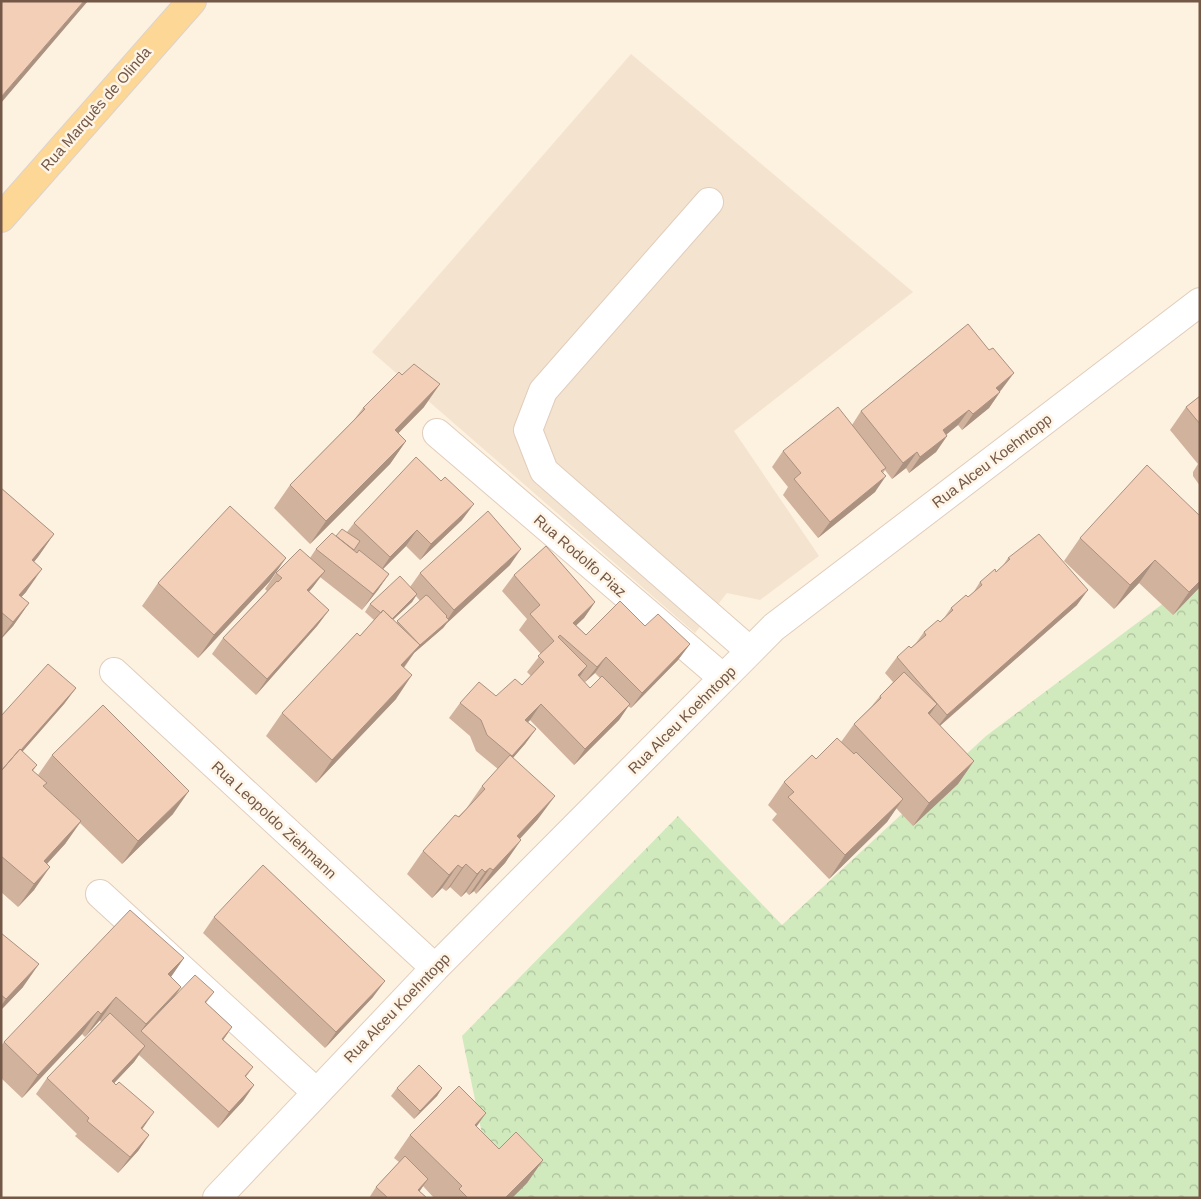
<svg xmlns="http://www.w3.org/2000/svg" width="1201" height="1199" viewBox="0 0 1201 1199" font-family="Helvetica,sans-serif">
  <defs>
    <pattern id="forest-crowns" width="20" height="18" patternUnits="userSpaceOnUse" patternTransform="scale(1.25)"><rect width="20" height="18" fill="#d0eabe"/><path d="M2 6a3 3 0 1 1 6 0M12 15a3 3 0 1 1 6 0" fill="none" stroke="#adc09c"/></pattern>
  </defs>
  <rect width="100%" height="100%" fill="#fdf1e0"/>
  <path fill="#f4e3ce" d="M631,54l282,238 -179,139 85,125 -59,44 -33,-7 -32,40 -323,-281z"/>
  <path fill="url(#forest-crowns)" d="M1200,576v622h-705l-33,-162 216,-220 104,109 204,-189z"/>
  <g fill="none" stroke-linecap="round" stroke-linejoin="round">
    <defs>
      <path id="minor" d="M709,202l-166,189 -15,39 16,41 206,180
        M437,433l286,245
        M114,672l321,296
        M100,894l216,198
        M217,1198l218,-230 339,-341 426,-325"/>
      <path id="major" d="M1,218l191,-217"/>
    </defs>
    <use href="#minor" stroke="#e1cdbc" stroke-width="30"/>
    <use href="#major" stroke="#dbd3cf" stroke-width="30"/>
    <use href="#minor" stroke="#fff" stroke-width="28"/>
    <use href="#major" stroke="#fdd796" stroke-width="28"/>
  </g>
  <path fill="#d1b29d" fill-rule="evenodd" d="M1002,389l-2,3 -11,16 -27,22 -4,-5 -12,10 1,1 -11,16 -27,21 -3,-5 -14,11 -7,-9 -2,3 -8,19 -57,46 -35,-43 5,-8 -16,-20 11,-16 69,-26 9,-14z
    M1200,396v90l-7,-10v-4l5,-8 -28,-34 16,-23z
    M424,407l-26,26 8,8 -16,23 -80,80 -36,-36 16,-23 63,-64 10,-13z
    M1,488l53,46 -20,28 -8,30 -5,5 8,6 -16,23 -12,13z
    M1200,516v71l-27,28 -34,-32 -25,26 -50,-48 16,-23z
    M462,520l-42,40 -14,-14 -23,23 6,5 -27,36 -42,-33 -11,15 20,18 -12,16 -61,69 -44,-41 11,-16 44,-47 -2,-2 11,-16 34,-15 6,-9 20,-13 11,-4 7,-9z
    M1008,558l69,47 -137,121 34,35 -16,23 -45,42 -17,-18 -9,14 -58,57 -57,-59 5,-6 -9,-9 16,-23 57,-40 13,-18 17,-17 9,-11 13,-14 -8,-9 12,-16 14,-9 5,-5 8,-11 16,-10 4,-4 7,-10 17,-11 5,-4 7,-11 16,-10 6,-5z
    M510,565l-63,58 -4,5 -29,25 -10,15 -8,31 -80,84 -50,-47 16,-23 78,-77 14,-16 -9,-8 5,-8 40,-17 10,-14zM416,596l4,5 -24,22 -3,-3 19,-18z
    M514,575l81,27 -11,16 -8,7 10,10 59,-9 45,18 -12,16 -47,48 -3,-2 -9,14 -45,45 -44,-45 -2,2 8,7 -11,15 -12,13 25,62 -18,20 -15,24 -29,31 -2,-3 -5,4 -3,-3 -5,5 -11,-10 -4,4 -4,-3 -10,10 -25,-24 16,-23 43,-42 16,-23 16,-17 -22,-18 -6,-15 -21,-18 11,-15 36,-7 26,-11 9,-9 -4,-4 14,-18 -22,-24 8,-11 -25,-28zM595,673l5,5 -10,10 -8,-9 3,3z
    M270,581l-72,77 -56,-52 16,-23z
    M76,688l-12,16 -42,48 15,13 -4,6 5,4 14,-20 121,59 -51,50 -42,-41 -15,21 -18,20 -13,26 -16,17 -17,-15v-176z
    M214,917l159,80 -48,51 -122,-115z
    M1,933l22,54 -22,23z
    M184,958l-13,19 10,10 -6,9 39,-4 -8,11 26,24 -9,13 30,27 -7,10 8,8 -11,16 -25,27 -79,-73 -5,7 -20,21 28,46 7,6 -11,16 -20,22 -43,-37 2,-2 -41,-40 11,-16 54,-56 -1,-2 -15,17 -3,-3 -60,64 -21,-20v-32l3,-4z
    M397,1088h45l-5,8 -23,23 -23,-23z
    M476,1126l23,23 44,11 -16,23 -15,15h-78l-11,-12 -4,5 8,7h-58l7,-11 23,-25 -5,-4 16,-23z"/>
  <path fill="#aa9180" d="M84,1h4l-87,102v-6z
    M1014,373l-12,16 -17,15 11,-16z
    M440,384l-16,23 -45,46 16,-23z
    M1000,392l-11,16 -27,22 11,-16z
    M969,410l-11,15 -26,21 11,-16z
    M947,436l-11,16 -27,21 11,-16z
    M406,441l-16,23 -80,80 16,-23z
    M917,452l-11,16 -14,11 11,-16z
    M886,476l-11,16 -57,46 12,-16z
    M474,504l-12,16 -42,40 11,-16z
    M417,530l-11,16 -27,27 11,-16z
    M54,534l-16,23 -22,26 16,-23z
    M521,549l-11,16 -63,58 -4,5 -29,25 6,-8 25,-22 9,-13z
    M286,558l-16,23 -72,77 16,-23z
    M1155,560l-16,23 -25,26 16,-24z
    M42,569l-16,23 -21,23 14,-20z
    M325,571l-12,16 -17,19 11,-16z
    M389,574l-11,16 -16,20 11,-16z
    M1200,581v6l-27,28 16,-23z
    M1088,590l-11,15 -142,125 12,-15z
    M417,594l-5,8 -28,26 6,-8z
    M595,602l-11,16 -22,21 11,-16z
    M29,603l-16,23 -12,13v-1l12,-16z
    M329,610l-12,16 -61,69 11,-16z
    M690,644l-12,16 -47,48 11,-15z
    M420,645l-17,23 -2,-3z
    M606,657l-11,16 -10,9 12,-15z
    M587,666l-11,16 2,-7z
    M412,675l-16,24 -80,84 16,-23z
    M76,688l-12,16 -63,72v-4z
    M541,704l-11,16 -16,16 11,-16z
    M630,704l-11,16 -45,45 11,-16z
    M937,704l-16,23 7,-14z
    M536,729l-11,15 -24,28 11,-16z
    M974,761l-16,23 -45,42 16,-23z
    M189,791l-16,23 -51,50 16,-23z
    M555,796l-17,23 -37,40 16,-23z
    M903,799l-16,23 -58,57 16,-24z
    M81,821l-16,23 -34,37 13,-20z
    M521,840l-16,23 -29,31 17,-24z
    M466,864l-16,23 -4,4 16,-23z
    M458,865l-16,23 -10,10 17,-23z
    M50,867l-16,23 -16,17 16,-23z
    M490,868l-16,23 -5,4 16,-23z
    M482,869l-16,23 -5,5 16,-23z
    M184,958l-16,23v-7z
    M39,964l-16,23 -22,23v-4l5,-7z
    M385,981l-12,16 -48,51 11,-16z
    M181,987l-16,23 -24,21 5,-7z
    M116,997l-16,23 -15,17 16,-23z
    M98,1011l-16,23 -60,64 16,-23z
    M232,1027l-11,16 1,-4z
    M145,1046l-11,16 -33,35 11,-16z
    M254,1085l-11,16 -25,27 11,-16z
    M442,1088l-5,8 -23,23 6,-8z
    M154,1112l-11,16 -13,16 11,-16z
    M486,1113l-16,23 5,-11z
    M149,1135l-11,16 -20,22 12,-16z
    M543,1160l-16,23 -15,15h-7z
    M428,1179l-11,16 1,-5z"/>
  <path fill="#f3cfb7" stroke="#aa9180" d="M1,1h83l-83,96z
    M968,324l21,26 4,-2 21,25 -18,15 4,4 -27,22 -4,-4 -26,20 4,6 -27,21 -3,-5 -14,11 -42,-52z
    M414,364l26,20 -45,46 11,11 -80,80 -36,-36 75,-76 -2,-1 36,-36 3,3z
    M1200,396v28l-14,-17z
    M838,407l48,61 -5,3 5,5 -56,46 -36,-43 7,-6 -18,-22z
    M416,457l25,24 4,-4 29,27 -43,40 -14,-14 -27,27 -36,-34z
    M1147,465l53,51v65l-11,11 -34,-32 -25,25 -50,-47z
    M1,488l53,46 -22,26 10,9 -23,26 10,8 -16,19 -12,-10z
    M230,506l56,52 -72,77 -56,-52z
    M488,511l33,38 -67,61 -34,-37z
    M342,529l18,12 -6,9 -18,-14z
    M332,533l25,20 2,-3 30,24 -16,20 -57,-45z
    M1039,534l49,56 -141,125 -50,-58 12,-11 2,2 15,-13 -2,-3 14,-12 2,2 13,-12 -2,-2 15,-13 2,2 14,-12 -2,-3 15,-13 1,3 14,-13 -2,-1z
    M546,546l49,56 -22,21 13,12 34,-34 25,25 13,-12 32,30 -48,49 -36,-36 -9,10 -37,-32 -2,2 29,29 -9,9 12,13 12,-12 28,28 -45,45 -44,-45 -16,16 11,9 -24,27 -25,-21 -6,-15 -21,-17 19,-21 17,14 19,-17 7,6 22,-23 -6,-6 16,-15 -24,-27 10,-9 -26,-30z
    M300,549l25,22 -18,19 22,20 -62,69 -44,-41 54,-57 1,1 4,-4 -6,-5z
    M400,576l17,18 -25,25 -9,-9 -2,3 -11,-9z
    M426,595l2,1 19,20 -1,1 3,3 -29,25 -23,-24z
    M383,610l37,35 -19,20 11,10 -80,85 -50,-47 75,-80 3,3z
    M48,664l28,24 -55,62 -1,-1 -19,22v-55z
    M904,672l33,32 -9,9 46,48 -45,42 -75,-79 27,-26 -1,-2z
    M103,705l86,86 -51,50 -86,-86z
    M837,738l17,16 2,-2 47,47 -58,56 -57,-58 6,-5 -10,-10 28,-27 4,4z
    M20,749l17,16 -5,5 15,13 -4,3 38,35 -37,40 6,6 -16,17 -33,-28v-85z
    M510,755l45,41 -38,40 4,4 -28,30 -3,-2 -5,4 -3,-3 -5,5 -11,-10 -4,4 -4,-3 -9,10 -26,-24 32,-36 4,2 26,-28 -3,-3z
    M263,865l122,116 -49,51 -122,-115z
    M130,910l54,48 -16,16 13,13 -35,37 -30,-27 -15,17 -3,-3 -60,64 -34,-33z
    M1,933l38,31 -33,35 -5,-4z
    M195,975l19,17 -9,10 27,25 -10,12 31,28 -8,9 9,9 -25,27 -88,-81z
    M110,1013l35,33 -33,35 4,4 3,-3 35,30 -13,16 8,7 -19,22 -43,-36 2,-3 -42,-40z
    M419,1065l23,23 -22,23 -23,-23z
    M459,1086l27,27 -11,12 24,24 17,-17 27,28 -38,38h-37l-9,-9 3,-3 -52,-51z
    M405,1156l23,23 -10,11 9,8h-39l-12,-11z"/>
  <g text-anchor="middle" stroke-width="5" stroke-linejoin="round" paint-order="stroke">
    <g font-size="15" fill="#735747" stroke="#fff5e6">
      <text transform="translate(96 109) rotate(-49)" y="5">Rua Marquês de Olinda</text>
      <text transform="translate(992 461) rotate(-37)" y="5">Rua Alceu Koehntopp</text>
      <text transform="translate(580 556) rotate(41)" y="5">Rua Rodolfo Piaz</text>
      <text transform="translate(682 720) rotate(-45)" y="5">Rua Alceu Koehntopp</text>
      <text transform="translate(274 820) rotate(43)" y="5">Rua Leopoldo Ziehmann</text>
      <text transform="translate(397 1008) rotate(-46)" y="5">Rua Alceu Koehntopp</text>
    </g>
  </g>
  <rect width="1201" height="1199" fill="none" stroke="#735747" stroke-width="5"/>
</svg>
